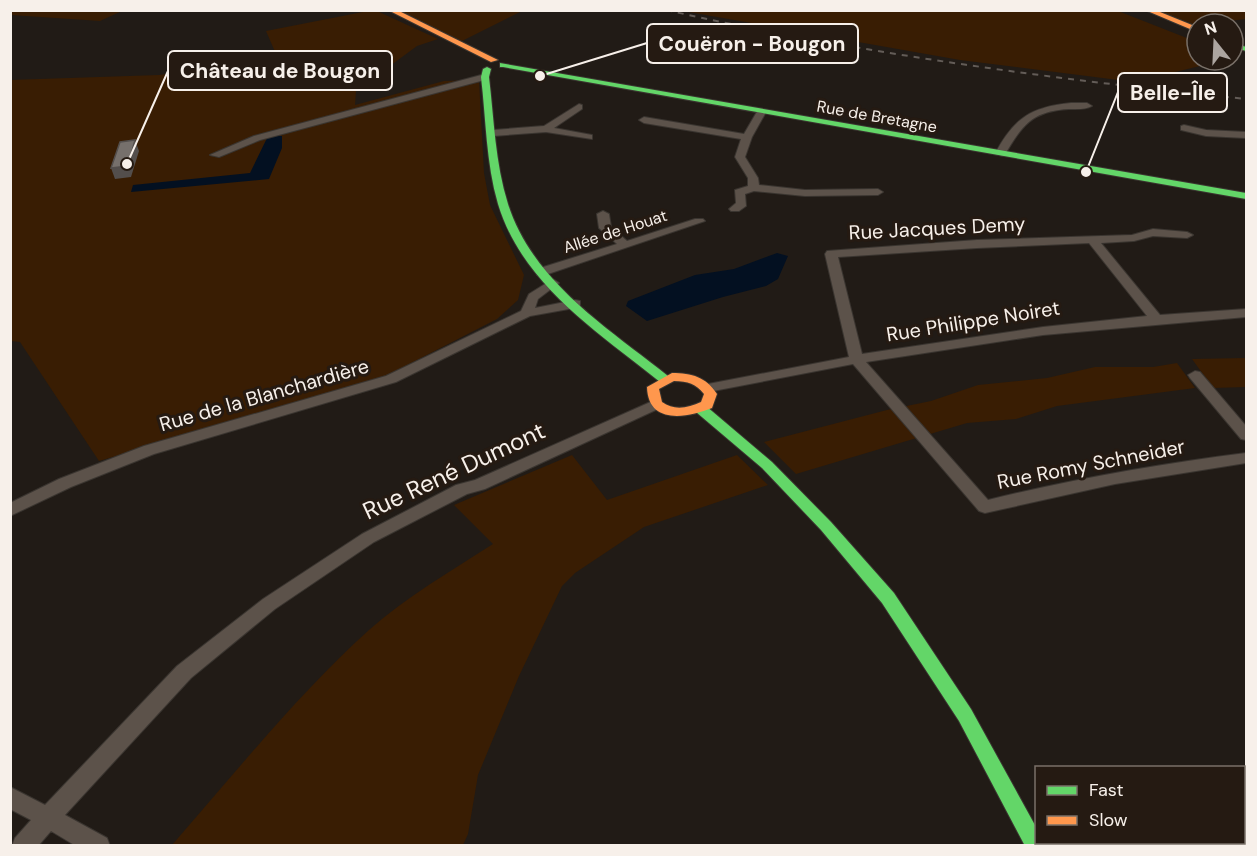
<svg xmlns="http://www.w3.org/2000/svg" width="1257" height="856" viewBox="0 0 1257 856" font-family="'DM Sans',sans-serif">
  <rect width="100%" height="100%" fill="#211b16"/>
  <path fill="#391d03" d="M10,11l1,-1 111,1 -22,10 -89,-6z
    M368,11h9l61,28 -21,7 -61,45 -1,14 89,-24 35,-1 5,93 6,32 34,70 -6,25 -21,19 -119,61 -279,81 -79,-119 -9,-1 -1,-261 149,-5 120,-14 -13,-30z
    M396,11h126l-62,31z
    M683,11h435l79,31v18h28l-91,22 -174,-22z
    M1157,11h89v8l-51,6z
    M1246,358v29l-33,1 -21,-29z
    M1177,363l18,25 -138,18 -41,13 -49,4 -171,51 -32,-32 123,-32 44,-9 47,-16 69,-7 48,-11h58z
    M572,455l35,45 130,-45 31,30 -124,42 -69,46 -13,13 -43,90 -41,99 -10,59 -5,11h-291c64,-73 125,-150 197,-215 37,-33 82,-59 124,-86l-39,-39z"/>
  <path fill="#031021" d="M268,136h14v12l-13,31 -138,13 2,-7 117,-12z
    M777,253l11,3 -10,23 -12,7 -43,11 -76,24 -21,-15 2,-5 67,-26 39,-6z"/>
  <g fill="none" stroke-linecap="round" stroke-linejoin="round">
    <defs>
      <path id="street" d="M485,74l3,1v4l-228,61 -41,17 -9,-2 44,-19z
        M1071,103h16l5,3c-7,4 -15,3 -23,3 -38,2 -47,17 -65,47l-9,-2c19,-36 36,-47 76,-51z
        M579,104l3,1v4l-28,19 38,7v4l-46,-7 -53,4 -5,-3 5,-3 51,-4z
        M758,110l8,2 -14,25 -7,20 13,21 1,7 46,5 73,-1 5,3 -5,3 -73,1 -51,-5 -9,3 1,12 -7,5h-8l-2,-2 7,-6 -1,-13 13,-4v-8l-13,-21 6,-18 -97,-16 -5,-3 5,-3 100,17z
        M1184,125l22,5 40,2v6l-40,-2 -25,-6v-4z
        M603,211l6,3 2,13 16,14 68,-22h8l2,2 -160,54h-8v-6l80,-25 -18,-16 -2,-14z
        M1153,229l34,3 6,3 -6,3 -34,-2 -19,5 -33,2 59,72 86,-6v8l-203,18 -177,27 122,138c85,-21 171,-36 258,-47v10l-131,21 -130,29 -6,-2 -126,-147 -145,28 -7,-4 7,-4 141,-27 -24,-103 2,-3 150,-11 155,-5zM1089,243l58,73 -104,11 -181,27 -24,-97 139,-9z
        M553,279l6,4 -21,16 -3,9 40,-8 5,1v6l-50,9 -134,66 -242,72 -83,33 -61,29v-13l49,-24 85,-33 242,-70 135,-65 8,-17z
        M1195,371l5,1 46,54v14l-5,-1 -51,-61 -2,-3z
        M655,400l7,5 -2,3 -175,81 -18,5 -93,48 -99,67 -84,69 -126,137 42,23 3,8h-34l-25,-15 -13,15h-26l3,-8 16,-18 -21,-11v-22l35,18 132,-139 86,-67 99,-65 94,-49 19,-5z"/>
      <path id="fast" d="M1233,42l13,5v4l-13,-4z
        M500,63l746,130v6l-743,-132h-3z
        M487,67l4,2 -2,8c5,42 6,86 19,127 25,78 100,124 160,172l2,3 -2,3h-8c-62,-50 -138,-98 -162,-178 -12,-41 -12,-85 -17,-127l2,-8z
        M701,405l5,1 66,56 59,60 63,71 77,116 65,118v15h9l1,4h-21l-66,-125 -77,-118 -61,-73 -59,-62 -66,-56 -2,-3 2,-3z"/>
      <path id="slow" d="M388,10h9l101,50 -7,2z
        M1145,10h10l42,17v5z
        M672,373c20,0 34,4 45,21l-5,14c-25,10 -64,17 -65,-21zM674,381c14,0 22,3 30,13l-3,8c-13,6 -27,9 -39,0l-3,-13z"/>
    </defs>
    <use href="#street" stroke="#3a3530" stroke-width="2"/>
    <use href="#fast" stroke="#3a3530" stroke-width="2"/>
    <use href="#slow" stroke="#3a3530" stroke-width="2"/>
    <use href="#street" fill="#5c524a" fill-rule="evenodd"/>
    <use href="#fast" fill="#63d668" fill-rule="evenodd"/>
    <use href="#slow" fill="#ff974d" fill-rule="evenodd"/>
    <path stroke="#635c57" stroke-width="2" stroke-dasharray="6 6" stroke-linecap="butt" d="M666,10c192,43 385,69 580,89"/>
  </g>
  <path fill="#534e4c" d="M135,140l4,11 -8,26 -16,2 -4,-11z"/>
  <path fill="#76706c" stroke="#534e4c" stroke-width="1.5" d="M135,140l-7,26 -17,2 9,-26z"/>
  <g text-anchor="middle" stroke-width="6" stroke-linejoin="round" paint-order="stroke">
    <g font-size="16" fill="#f7f0ea" stroke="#251a12">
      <text transform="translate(877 116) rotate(10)" y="6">Rue de Bretagne</text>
      <text transform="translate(615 231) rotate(-18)" y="6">Allée de Houat</text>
    </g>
    <g font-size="20" fill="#f7f0ea" stroke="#251a12">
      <text transform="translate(937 228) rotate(-3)" y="7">Rue Jacques Demy</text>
      <text transform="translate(973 321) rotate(-9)" y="7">Rue Philippe Noiret</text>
      <text transform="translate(264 395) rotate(-16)" y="7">Rue de la Blanchardière</text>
      <text transform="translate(1091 464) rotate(-11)" y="7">Rue Romy Schneider</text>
    </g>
    <g font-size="24" fill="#f7f0ea" stroke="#251a12">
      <text transform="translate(454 471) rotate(-25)" y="8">Rue René Dumont</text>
    </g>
  </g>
  <path fill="none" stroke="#f7f0ea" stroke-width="2" d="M540 76L647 43M127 164L168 71M1086 172L1118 92"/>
  <g fill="#f7f0ea" stroke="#251a12" stroke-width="2">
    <circle cx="540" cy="76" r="6"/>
    <circle cx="127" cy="164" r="6"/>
    <circle cx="1086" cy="172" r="6"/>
  </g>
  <g fill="#251a12" stroke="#f7f0ea" stroke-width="2">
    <rect x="647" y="24" width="211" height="39" rx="6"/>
    <rect x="168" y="51" width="224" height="39" rx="6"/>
    <rect x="1118" y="73" width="109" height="39" rx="6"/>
  </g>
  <g font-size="21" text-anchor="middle" font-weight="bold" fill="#f7f0ea">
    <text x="752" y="51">Couëron - Bougon</text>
    <text x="280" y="78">Château de Bougon</text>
    <text x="1173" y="100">Belle-Île</text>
  </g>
  <rect width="1257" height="856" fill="none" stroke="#f7f0ea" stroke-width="24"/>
  <rect x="1035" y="766" width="210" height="78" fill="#251a12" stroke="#797068" stroke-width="1.5"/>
  <rect x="1047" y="786" width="30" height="9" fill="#63d668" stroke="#797068" stroke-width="1.5"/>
  <text x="1089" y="796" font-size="18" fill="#f7f0ea">Fast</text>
  <rect x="1047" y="816" width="30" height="9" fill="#ff974d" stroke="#797068" stroke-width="1.5"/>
  <text x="1089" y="826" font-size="18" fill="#f7f0ea">Slow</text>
  <g transform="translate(1215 42) rotate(342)"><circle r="28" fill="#251a12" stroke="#797068" stroke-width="1.5"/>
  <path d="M0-4.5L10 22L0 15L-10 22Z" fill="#aca5a0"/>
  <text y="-9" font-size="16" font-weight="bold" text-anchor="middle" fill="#f7f0ea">N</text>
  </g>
</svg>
